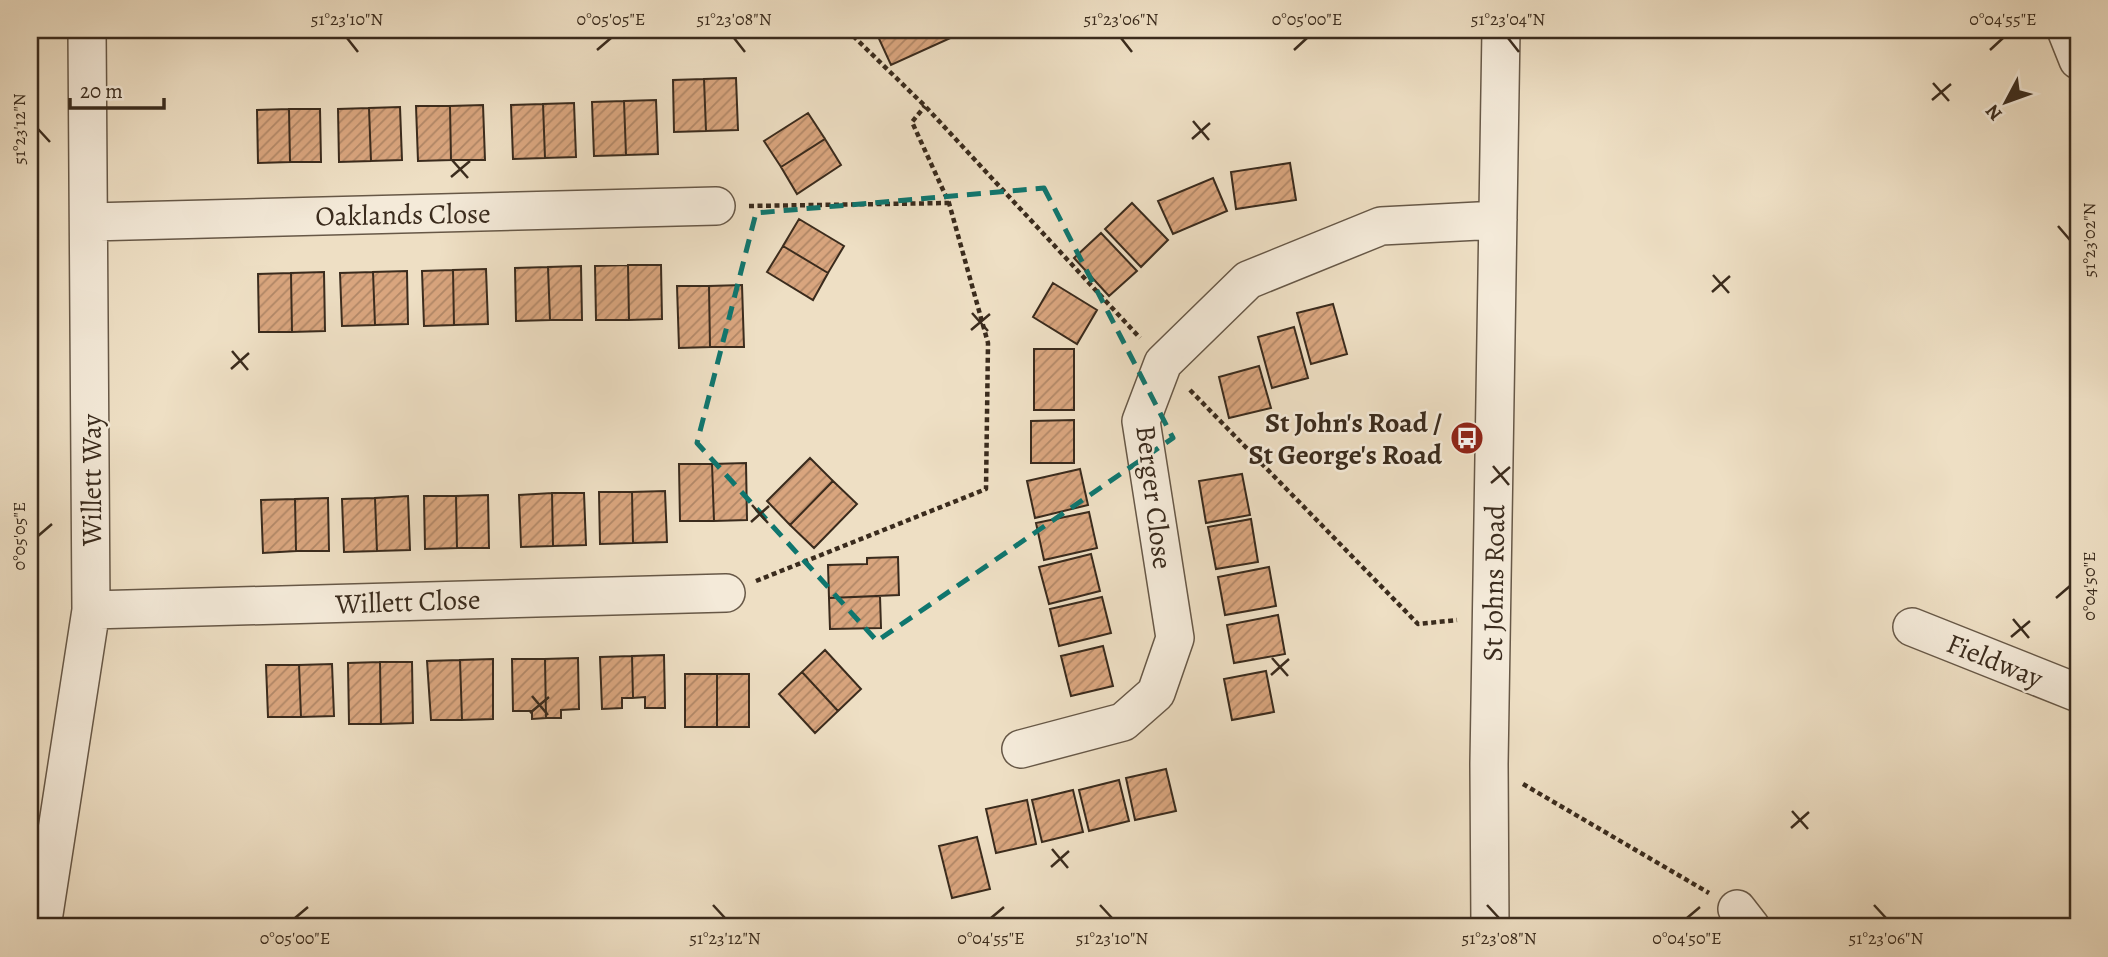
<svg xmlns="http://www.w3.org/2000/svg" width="2108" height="957" viewBox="0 0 2108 957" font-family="Alegreya,serif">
  <defs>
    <pattern id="building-hatch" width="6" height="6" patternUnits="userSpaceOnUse" patternTransform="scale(1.75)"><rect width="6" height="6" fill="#d9a57e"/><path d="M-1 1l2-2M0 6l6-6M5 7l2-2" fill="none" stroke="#b18767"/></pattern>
  </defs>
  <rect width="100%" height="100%" fill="#eedfc4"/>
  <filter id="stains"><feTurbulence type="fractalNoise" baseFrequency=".00286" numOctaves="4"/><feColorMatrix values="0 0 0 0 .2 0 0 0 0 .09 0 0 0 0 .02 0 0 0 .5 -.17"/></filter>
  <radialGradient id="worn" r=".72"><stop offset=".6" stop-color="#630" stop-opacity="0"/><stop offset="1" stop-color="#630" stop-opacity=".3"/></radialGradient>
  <path fill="url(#building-hatch)" stroke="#3a2b1d" stroke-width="2" d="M875,30h79l3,5 -66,30z
    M736,78l2,52 -32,1 -2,-52z
    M704,79l2,52 -32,1 -1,-52z
    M656,100l2,54 -32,1 -2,-54z
    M624,101l2,54 -32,1 -2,-54z
    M574,103l2,54 -31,1 -2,-54z
    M543,104l2,54 -32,1 -2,-54z
    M483,105l2,55h-34l-1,-54z
    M416,106h34l1,54 -33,1z
    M400,107l2,53 -31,1 -2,-53z
    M369,108l2,53 -32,1 -1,-53z
    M289,109h31l1,53h-31z
    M289,109l1,53 -32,1 -1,-53z
    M808,113l17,26 -44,28 -17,-26z
    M825,139l16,26 -44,29 -16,-27z
    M1290,163l6,37 -60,9 -5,-37z
    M1213,178l14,33 -54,23 -15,-33z
    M1132,203l36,37 -27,27 -36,-38z
    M799,219l45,27 -16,27 -45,-27z
    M1101,233l36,38 -28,25 -35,-38z
    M783,246l45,27 -15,27 -46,-28z
    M628,265l1,55h-33l-1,-54z
    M628,265h33l1,54 -33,1z
    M581,266l1,54h-32l-2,-53z
    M548,267l2,53 -34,1 -1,-53z
    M486,269l2,55 -34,1 -1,-55z
    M453,270l1,55 -30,1 -2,-55z
    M407,271l1,53 -33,1 -2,-53z
    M324,272l1,59 -33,1 -1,-59z
    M373,272l2,53 -33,1 -2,-53z
    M291,273l1,59h-33l-1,-58z
    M1053,283l44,27 -20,34 -44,-27z
    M742,285l2,62h-34l-1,-61z
    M677,286h32l1,61 -31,1z
    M1333,304l14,50 -36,10 -14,-51z
    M1294,327l14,51 -36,10 -14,-51z
    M1034,349h40v61h-40z
    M1259,366l12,42 -42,10 -10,-41z
    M1074,420v43h-43v-42z
    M810,458l23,23 -43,44 -23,-24z
    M746,463l1,57 -33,1 -2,-57z
    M679,464h33l2,57h-34z
    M1080,469l8,36 -53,13 -8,-37z
    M1242,474l8,41 -44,8 -7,-42z
    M833,481l24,23 -43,44 -24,-23z
    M665,491l2,51 -34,1 -1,-51z
    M599,492h33l1,51 -33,1z
    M552,493h32l2,52 -33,1z
    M552,493l1,53 -32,1 -2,-52z
    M488,495l1,53h-32l-1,-52z
    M408,496l2,54 -33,1 -2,-53z
    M424,496h32l1,52 -32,1z
    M328,498l1,53h-33l-1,-52z
    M375,498l2,53 -33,1 -2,-53z
    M295,499l1,52 -33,2 -2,-53z
    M1089,512l8,36 -53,12 -8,-37z
    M1251,519l7,43 -42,7 -8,-42z
    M1091,554l9,37 -51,13 -10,-37z
    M898,557l1,38 -70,3 -1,-33 39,-1v-6z
    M1269,567l7,39 -51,9 -7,-38z
    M880,596l1,32 -51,1 -1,-31z
    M1102,597l9,36 -52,13 -9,-37z
    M1278,615l7,39 -51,9 -7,-38z
    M1103,646l10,40 -42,10 -10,-40z
    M825,650l36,39 -23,22 -36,-39z
    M664,655l1,53h-20v-11l-12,1 -1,-42z
    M632,656l1,42h-11v10l-20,1 -2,-52z
    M578,658l1,51 -18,1v8h-15l-1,-59z
    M493,659v60l-31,1 -2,-60z
    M512,659h33l1,59 -14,1v-8h-19z
    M460,660l2,60h-31l-4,-59z
    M380,662l1,62h-32l-1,-61z
    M380,662h32l1,61 -32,1z
    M332,664l2,52 -33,1 -2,-52z
    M266,665h33l2,52h-33z
    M1266,671l8,41 -42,8 -8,-41z
    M802,672l36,39 -23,22 -36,-39z
    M685,674h32v53h-32z
    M717,674h32v53h-32z
    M1166,769l10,42 -41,9 -9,-42z
    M1119,780l10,41 -40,10 -10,-41z
    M1073,790l10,42 -41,10 -10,-42z
    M1027,800l9,44 -40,9 -10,-44z
    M977,837l13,52 -38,9 -13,-52z"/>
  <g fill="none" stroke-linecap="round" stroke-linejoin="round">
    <defs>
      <path id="street" d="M2066,30l12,30
        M90,222l626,-16
        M91,610l635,-17
        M1912,627l166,66
        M1021,749l102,-27 33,-29 19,-55 -34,-217 22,-58 85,-83 133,-54 117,-6
        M1737,909l14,18
        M42,927l49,-317 -4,-580
        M1490,927l-1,-163 12,-734"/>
    </defs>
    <use href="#street" stroke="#675847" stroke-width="40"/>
    <path stroke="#3a2b1d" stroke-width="4.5" stroke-dasharray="5 3.5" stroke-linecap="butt" d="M847,30l78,76 215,232
      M749,206l200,-3
      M1190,390l228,234 39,-4
      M756,581l230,-92 2,-146 -39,-140 -37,-81 13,-16
      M1523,784l186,109"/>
    <use href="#street" stroke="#f4ead9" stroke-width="37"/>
  </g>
  <path fill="none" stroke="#0f766e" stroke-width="5" stroke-dasharray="14 9" stroke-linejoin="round" d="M1044,188l129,250 -296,203 -180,-198 59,-230z"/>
  <path fill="none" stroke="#3a2b1d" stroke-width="2.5" d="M347,38l11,14M734,38l11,14M1121,38l11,14M1508,38l11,14M597,50l14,-12M1294,50l13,-12M1990,50l13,-12M1933,83l16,18M1932,100l19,-16M1193,121l16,19M38,129l12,13M1192,139l18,-16M452,160l16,18M451,177l19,-16M2058,226l12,14M1713,275l16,18M1712,292l18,-16M972,313l16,18M971,330l19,-16M232,351l16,19M231,369l18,-16M1493,466l16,19M1491,483l19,-16M752,505l16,18M751,522l18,-16M38,536l14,-12M2056,598l14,-12M2013,619l16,19M2011,637l19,-16M1272,658l16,18M1271,675l18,-16M532,696l16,19M530,713l19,-16M1792,811l16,18M1791,828l18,-16M1052,849l16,19M1051,867l18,-16M713,905l12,13M1100,905l12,13M1487,905l12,13M1874,905l12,13M295,918l13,-11M991,918l13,-11M1687,918l13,-11"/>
  <defs>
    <symbol id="bus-disc" viewBox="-11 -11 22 22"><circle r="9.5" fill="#8f2418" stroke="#f4ead9"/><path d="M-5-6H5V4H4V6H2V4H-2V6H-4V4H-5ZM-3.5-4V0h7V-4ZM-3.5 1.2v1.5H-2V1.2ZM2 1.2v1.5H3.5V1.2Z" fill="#fff"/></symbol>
  </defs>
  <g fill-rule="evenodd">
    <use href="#bus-disc" x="1448" y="419" width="38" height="38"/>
  </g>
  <g text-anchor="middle" stroke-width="5" stroke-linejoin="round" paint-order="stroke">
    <g font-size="28" fill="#3a2b1d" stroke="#f4ead9">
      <text transform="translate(403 214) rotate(-1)" y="10">Oaklands Close</text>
      <text transform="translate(91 480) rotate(-90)" y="10">Willett Way</text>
      <text transform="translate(1155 497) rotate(83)" y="10">Berger Close</text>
      <text transform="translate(1493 583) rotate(-89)" y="10">St Johns Road</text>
      <text transform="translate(408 601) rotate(-2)" y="10">Willett Close</text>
      <text transform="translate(1995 660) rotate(22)" y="10">Fieldway</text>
    </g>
    <g font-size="28" font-weight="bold" fill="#3a2b1d" stroke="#f4ead9" text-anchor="end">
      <text x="1442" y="432">St John's Road /<tspan x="1442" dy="32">St George's Road</tspan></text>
    </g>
  </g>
  <rect width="2108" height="957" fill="none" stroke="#eedfc4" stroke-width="77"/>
  <g transform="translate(2006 102) rotate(229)" stroke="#f4ead9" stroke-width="5" paint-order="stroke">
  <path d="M0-5L12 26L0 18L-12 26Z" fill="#3a2b1d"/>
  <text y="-10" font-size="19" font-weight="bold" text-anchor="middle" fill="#3a2b1d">N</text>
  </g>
  <path d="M70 98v10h94v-10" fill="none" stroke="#3a2b1d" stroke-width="3.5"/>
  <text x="80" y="98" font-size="21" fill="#3a2b1d" stroke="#f4ead9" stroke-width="5" paint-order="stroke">20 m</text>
  <rect x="38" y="38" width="2032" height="880" fill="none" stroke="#3a2b1d" stroke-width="2.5"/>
  <g font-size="18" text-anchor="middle" fill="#3a2b1d">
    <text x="347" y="25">51°23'10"N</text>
    <text x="611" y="25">0°05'05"E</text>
    <text x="734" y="25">51°23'08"N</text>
    <text x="1121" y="25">51°23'06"N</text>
    <text x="1307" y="25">0°05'00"E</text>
    <text x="1508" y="25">51°23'04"N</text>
    <text x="2003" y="25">0°04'55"E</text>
    <text transform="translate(19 129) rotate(-90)" y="6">51°23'12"N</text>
    <text transform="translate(2089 240) rotate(-90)" y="6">51°23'02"N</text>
    <text transform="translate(19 536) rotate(-90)" y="6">0°05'05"E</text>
    <text transform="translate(2089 586) rotate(-90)" y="6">0°04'50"E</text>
    <text x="295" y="944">0°05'00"E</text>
    <text x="725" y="944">51°23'12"N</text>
    <text x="991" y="944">0°04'55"E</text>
    <text x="1112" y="944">51°23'10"N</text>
    <text x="1499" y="944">51°23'08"N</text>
    <text x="1687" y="944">0°04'50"E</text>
    <text x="1886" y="944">51°23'06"N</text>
  </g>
  <rect width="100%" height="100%" filter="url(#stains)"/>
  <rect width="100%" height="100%" fill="url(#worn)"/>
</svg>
